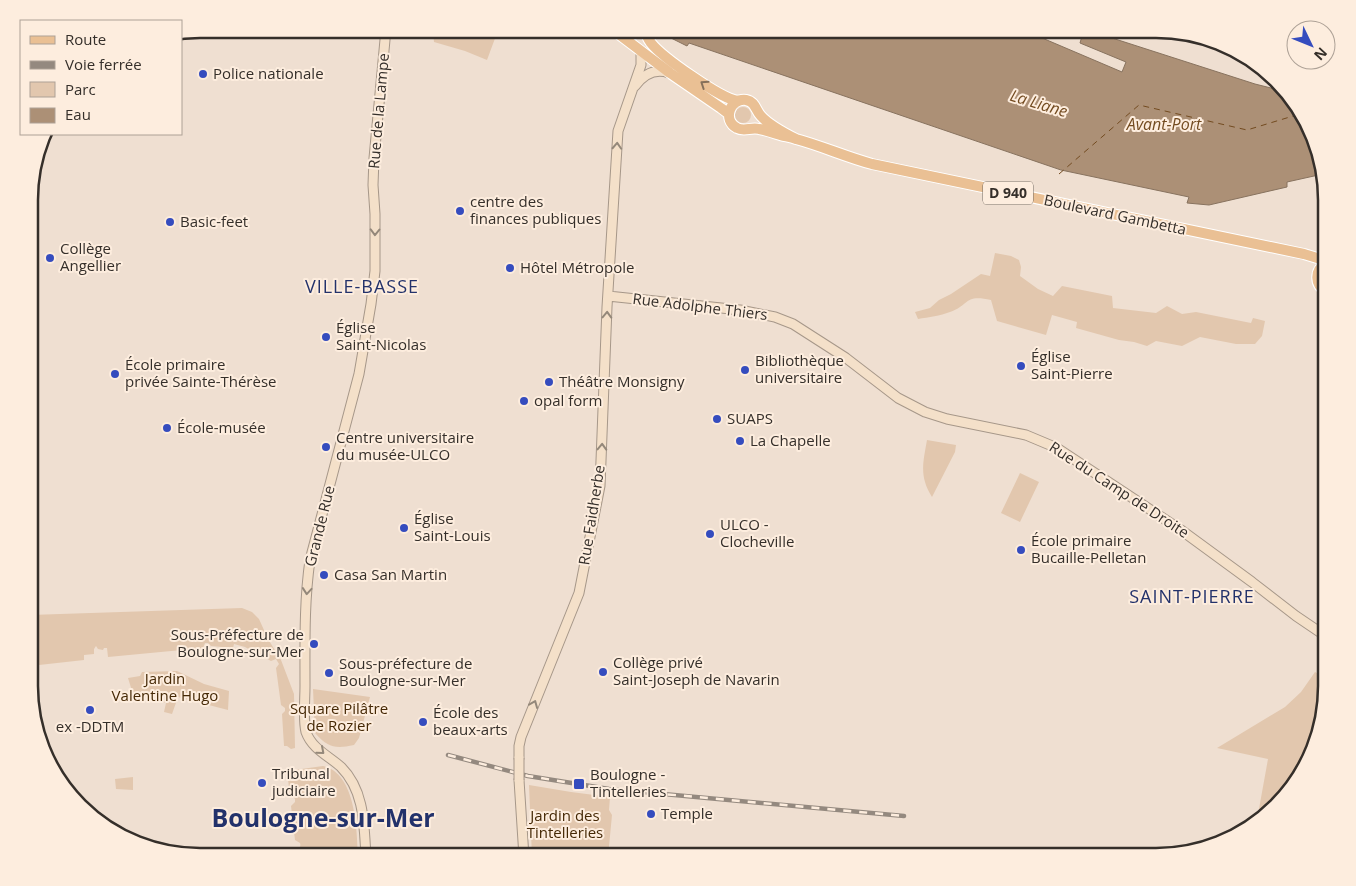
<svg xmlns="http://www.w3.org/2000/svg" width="1356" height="886" viewBox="0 0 1356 886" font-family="'Open Sans',sans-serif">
  <rect width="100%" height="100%" fill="#efdfd1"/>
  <path fill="#e2c7ae" d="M439,29h46l12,4 -10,27 -22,-9 -31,-9 -1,-10z
    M735 115a8 8 0 1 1 16 0a8 8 0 1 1-16 0Z
    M995,253l16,3 8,4 2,7 -1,9 18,13 15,7 9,-10 50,10 1,12 43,5 11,-7 15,8 14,-2 55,11 2,-5 12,3 -3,15 -7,8h-19l-36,-7 -18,9 -26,-5 -9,5 -13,-4 -15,-2 -43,-12 1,-6 -25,-7 -6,20 -49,-14 -6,-21c-27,-6 -21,5 -41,12 -10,4 -21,5 -32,7l-3,-7 15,-4 9,-8 12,-6 30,-20 9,2z
    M927,440l29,5 -1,7 -23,45c-13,-21 -9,-34 -5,-57z
    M1020,473l19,9 -19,40 -19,-9z
    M242,608l10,4 7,7 9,20 13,21 13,34 1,54 -4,1 -4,-3h-3l-2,-32 3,-3v-3l-4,-3 -5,-37 3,-4 -3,-5 -5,2 -26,-14 -11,-3 -1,4 -22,-2 -3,-3h-3l-2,5 -95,9 -1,-9h-3l-1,2 -5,-1 -2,-3 -2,3v5l-10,1v5l-54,6v-51z
    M177,671l27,13 25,7 -1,19 -50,-13 -6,17 -8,-2 2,-9 -33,-9 -5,-16 12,-2 2,-4z
    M1315,672l12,6v19l-29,85 -41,38 11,-61 -51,-11 68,-41 16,-15z
    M313,689l57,8 -11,41 -5,7c-18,4 -26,3 -39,-12z
    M323,766c33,7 34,64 35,91h-61v-7c3,-2 4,-4 3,-7l-5,-3 -4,-34 4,-4v-3l-2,-3h-3l-3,-25z
    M133,777v13l-17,-1 -1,-10z
    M529,785l42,7 39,5 -1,13 3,5 -4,42h-76z"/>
  <path fill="#ac9076" stroke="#88735f" d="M660,29h361l101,43 4,-10 -46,-19 2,-7 -7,-7h9l171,55 28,7 21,23 19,60 -36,8v5l-78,18 -22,-2 2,-6 -128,-27 -372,-127 -2,3 -28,-14z"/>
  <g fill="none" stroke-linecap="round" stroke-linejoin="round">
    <path stroke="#734b20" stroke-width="1" stroke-dasharray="6 5" stroke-linecap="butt" d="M1059,174l80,-69 108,25 56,-17"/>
    <defs>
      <path id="secondary" d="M635,86c9,-12 20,-18 34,-13
        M608,296l132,14 35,7 18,7 53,34 52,40 27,14 22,7 79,16 31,13 124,82 71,52 44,34 31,21
        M519,758v-12l2,-9 58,-144 21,-107 7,-179 11,-176 23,-66v-14
        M519,780l5,77
        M366,857c-2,-31 -1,-66 -25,-90 -12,-11 -29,-18 -35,-35 -3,-11 -1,-33 -1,-46 0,-42 -1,-84 5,-126l49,-186 12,-70 4,-33v-57l-2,-29 1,-27 12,-129"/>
      <path id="primary" d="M612,29l58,44 51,35 8,6
        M645,29c1,5 3,10 6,14 11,14 70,56 87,58
        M619,30c7,3 16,8 20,-1
        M796,139c-12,-6 -26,-13 -35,-23 -6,-6 -5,-14 -15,-16 -16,-2 -24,20 -9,28 7,4 14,-1 22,1 6,1 12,3 18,5 6,2 13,3 19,5 26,7 50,18 76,25l432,90 23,7
        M1327,263c-13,7 -13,22 0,29"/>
    </defs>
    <use href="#secondary" stroke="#a69789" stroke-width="11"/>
    <use href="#primary" stroke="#fff" stroke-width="12"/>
    <use href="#secondary" stroke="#f4e0c9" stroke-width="9"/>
    <use href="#primary" stroke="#eac094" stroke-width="10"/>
    <defs>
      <path id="rail" d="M448,755l80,21 81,13 295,27"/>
    </defs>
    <use href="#rail" stroke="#94897f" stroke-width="4.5"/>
    <use href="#rail" stroke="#fdedde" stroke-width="2.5" stroke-dasharray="8" stroke-linecap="butt"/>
    <defs>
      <path id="secondary-bridge" d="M519,758v22"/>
    </defs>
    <use href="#secondary-bridge" stroke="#a69789" stroke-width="11" stroke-linecap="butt"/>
    <use href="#secondary-bridge" stroke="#f4e0c9" stroke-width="9"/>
  </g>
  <defs><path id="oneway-chevron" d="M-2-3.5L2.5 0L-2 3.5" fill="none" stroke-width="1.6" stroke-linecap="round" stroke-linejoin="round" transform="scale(1.25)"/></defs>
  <use stroke="#86705a" href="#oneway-chevron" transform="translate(704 84) rotate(-146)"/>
  <g stroke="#94887a">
    <use href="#oneway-chevron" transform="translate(617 146) rotate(-87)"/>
    <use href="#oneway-chevron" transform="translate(375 232) rotate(91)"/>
    <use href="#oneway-chevron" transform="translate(607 315) rotate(-88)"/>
    <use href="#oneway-chevron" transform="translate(602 447) rotate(-88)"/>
    <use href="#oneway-chevron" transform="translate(307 591) rotate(95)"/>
    <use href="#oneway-chevron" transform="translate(534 704) rotate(-68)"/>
    <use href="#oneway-chevron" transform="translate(321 751) rotate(41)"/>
  </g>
  <g fill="#354cbe" stroke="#fdedde" stroke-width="2">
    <circle cx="203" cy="74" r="5"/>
    <circle cx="460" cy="211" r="5"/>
    <circle cx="170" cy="222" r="5"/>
    <circle cx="50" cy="258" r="5"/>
    <circle cx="510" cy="268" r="5"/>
    <circle cx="326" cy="337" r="5"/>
    <circle cx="1021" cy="366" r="5"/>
    <circle cx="745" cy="370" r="5"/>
    <circle cx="115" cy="374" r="5"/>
    <circle cx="549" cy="382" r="5"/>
    <circle cx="524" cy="401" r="5"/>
    <circle cx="717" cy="419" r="5"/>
    <circle cx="167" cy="428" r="5"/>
    <circle cx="740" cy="441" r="5"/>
    <circle cx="326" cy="447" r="5"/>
    <circle cx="404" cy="528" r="5"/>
    <circle cx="710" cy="534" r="5"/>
    <circle cx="1021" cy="550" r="5"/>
    <circle cx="324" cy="575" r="5"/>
    <circle cx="314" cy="644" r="5"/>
    <circle cx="603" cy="672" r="5"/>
    <circle cx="329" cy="673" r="5"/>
    <circle cx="90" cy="710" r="5"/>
    <circle cx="423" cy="722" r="5"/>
    <circle cx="262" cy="783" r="5"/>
    <rect x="573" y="778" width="12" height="12" rx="2.5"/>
    <circle cx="651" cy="814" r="5"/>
  </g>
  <g text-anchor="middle" stroke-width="4" stroke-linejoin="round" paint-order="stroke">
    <rect fill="#fdedde" stroke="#716860" stroke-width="1" x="983" y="181.5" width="50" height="23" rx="4"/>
    <g font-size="14" font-weight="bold" fill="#352f2a">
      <text x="1008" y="198">D 940</text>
    </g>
    <g font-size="15" fill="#352f2a" stroke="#fdedde" text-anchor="start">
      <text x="213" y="79">Police nationale</text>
      <text x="470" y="207">centre des<tspan x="470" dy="17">finances publiques</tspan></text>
      <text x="180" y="227">Basic-feet</text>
      <text x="60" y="254">Collège<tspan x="60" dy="17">Angellier</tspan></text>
      <text x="520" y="273">Hôtel Métropole</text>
      <text x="336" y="333">Église<tspan x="336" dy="17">Saint-Nicolas</tspan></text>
      <text x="1031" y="362">Église<tspan x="1031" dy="17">Saint-Pierre</tspan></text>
      <text x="755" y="366">Bibliothèque<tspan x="755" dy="17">universitaire</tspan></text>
      <text x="125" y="370">École primaire<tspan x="125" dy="17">privée Sainte-Thérèse</tspan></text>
      <text x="559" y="387">Théâtre Monsigny</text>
      <text x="534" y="406">opal form</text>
      <text x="727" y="424">SUAPS</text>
      <text x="177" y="433">École-musée</text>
      <text x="336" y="443">Centre universitaire<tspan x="336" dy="17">du musée-ULCO</tspan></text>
      <text x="750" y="446">La Chapelle</text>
      <text x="414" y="524">Église<tspan x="414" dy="17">Saint-Louis</tspan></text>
      <text x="720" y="530">ULCO -<tspan x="720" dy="17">Clocheville</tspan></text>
      <text x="1031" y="546">École primaire<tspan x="1031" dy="17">Bucaille-Pelletan</tspan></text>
      <text x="334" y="580">Casa San Martin</text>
      <text x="304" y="640" text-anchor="end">Sous-Préfecture de<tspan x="304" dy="17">Boulogne-sur-Mer</tspan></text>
      <text x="613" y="668">Collège privé<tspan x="613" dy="17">Saint-Joseph de Navarin</tspan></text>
      <text x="339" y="669">Sous-préfecture de<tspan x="339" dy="17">Boulogne-sur-Mer</tspan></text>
      <text x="433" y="718">École des<tspan x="433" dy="17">beaux-arts</tspan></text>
      <text x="90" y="732" text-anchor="middle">ex -DDTM</text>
      <text x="272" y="779">Tribunal<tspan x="272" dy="17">judiciaire</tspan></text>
      <text x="590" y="780">Boulogne -<tspan x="590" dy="17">Tintelleries</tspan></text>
      <text x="661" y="819">Temple</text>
    </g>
    <g font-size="15" fill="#352f2a" stroke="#fdedde">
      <text transform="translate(379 111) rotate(-85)" y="5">Rue de la Lampe</text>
      <text transform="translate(1115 215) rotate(12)" y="5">Boulevard Gambetta</text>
      <text transform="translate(700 307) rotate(7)" y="5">Rue Adolphe Thiers</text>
      <text transform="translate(1119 490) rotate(33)" y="5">Rue du Camp de Droite</text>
      <text transform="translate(592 515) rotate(-81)" y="5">Rue Faidherbe</text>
      <text transform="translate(320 526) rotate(-76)" y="5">Grande Rue</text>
    </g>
    <g font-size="15" fill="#452805" stroke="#fdedde">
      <text x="165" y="684">Jardin<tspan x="165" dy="17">Valentine Hugo</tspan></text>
      <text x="339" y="714">Square Pilâtre<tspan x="339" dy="17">de Rozier</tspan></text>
      <text x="565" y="821">Jardin des<tspan x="565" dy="17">Tintelleries</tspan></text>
    </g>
    <g font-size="16" font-style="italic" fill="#734b20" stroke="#fdedde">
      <text transform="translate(1039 103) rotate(17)" y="6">La Liane</text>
      <text x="1164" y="130">Avant-Port</text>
    </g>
    <g font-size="18" letter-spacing="1" fill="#23326b" stroke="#fdedde">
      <text x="362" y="293">VILLE-BASSE</text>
      <text x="1192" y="603">SAINT-PIERRE</text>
    </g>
    <g font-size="25" font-weight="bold" fill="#23326b" stroke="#fdedde">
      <text x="323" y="827">Boulogne-sur-Mer</text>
    </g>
  </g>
  <path d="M0 0H1356V886H0ZM200 38H1156A162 162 0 0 1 1318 200V686A162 162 0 0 1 1156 848H200A162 162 0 0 1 38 686V200A162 162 0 0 1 200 38Z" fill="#fdedde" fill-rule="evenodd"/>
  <path fill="none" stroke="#352f2a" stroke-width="2.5" d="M200 38H1156A162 162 0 0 1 1318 200V686A162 162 0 0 1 1156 848H200A162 162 0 0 1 38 686V200A162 162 0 0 1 200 38Z"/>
  <rect x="20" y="20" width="162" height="115" fill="#fdedde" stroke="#ada196"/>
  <rect x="30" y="36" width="25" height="8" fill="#eac094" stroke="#ada196"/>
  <text x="65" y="45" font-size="15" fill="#352f2a">Route</text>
  <rect x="30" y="61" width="25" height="8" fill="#94897f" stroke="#ada196"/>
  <text x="65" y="70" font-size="15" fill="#352f2a">Voie ferrée</text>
  <rect x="30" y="82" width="25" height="15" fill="#e2c7ae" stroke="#ada196"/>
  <text x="65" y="95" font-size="15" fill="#352f2a">Parc</text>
  <rect x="30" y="108" width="25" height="15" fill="#ac9076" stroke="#ada196"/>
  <text x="65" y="120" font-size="15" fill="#352f2a">Eau</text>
  <g transform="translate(1311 45) rotate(133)"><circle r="24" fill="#fdedde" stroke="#ada196"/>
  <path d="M0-4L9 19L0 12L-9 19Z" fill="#354cbe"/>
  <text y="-8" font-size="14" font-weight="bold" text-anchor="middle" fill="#352f2a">N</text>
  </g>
</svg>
